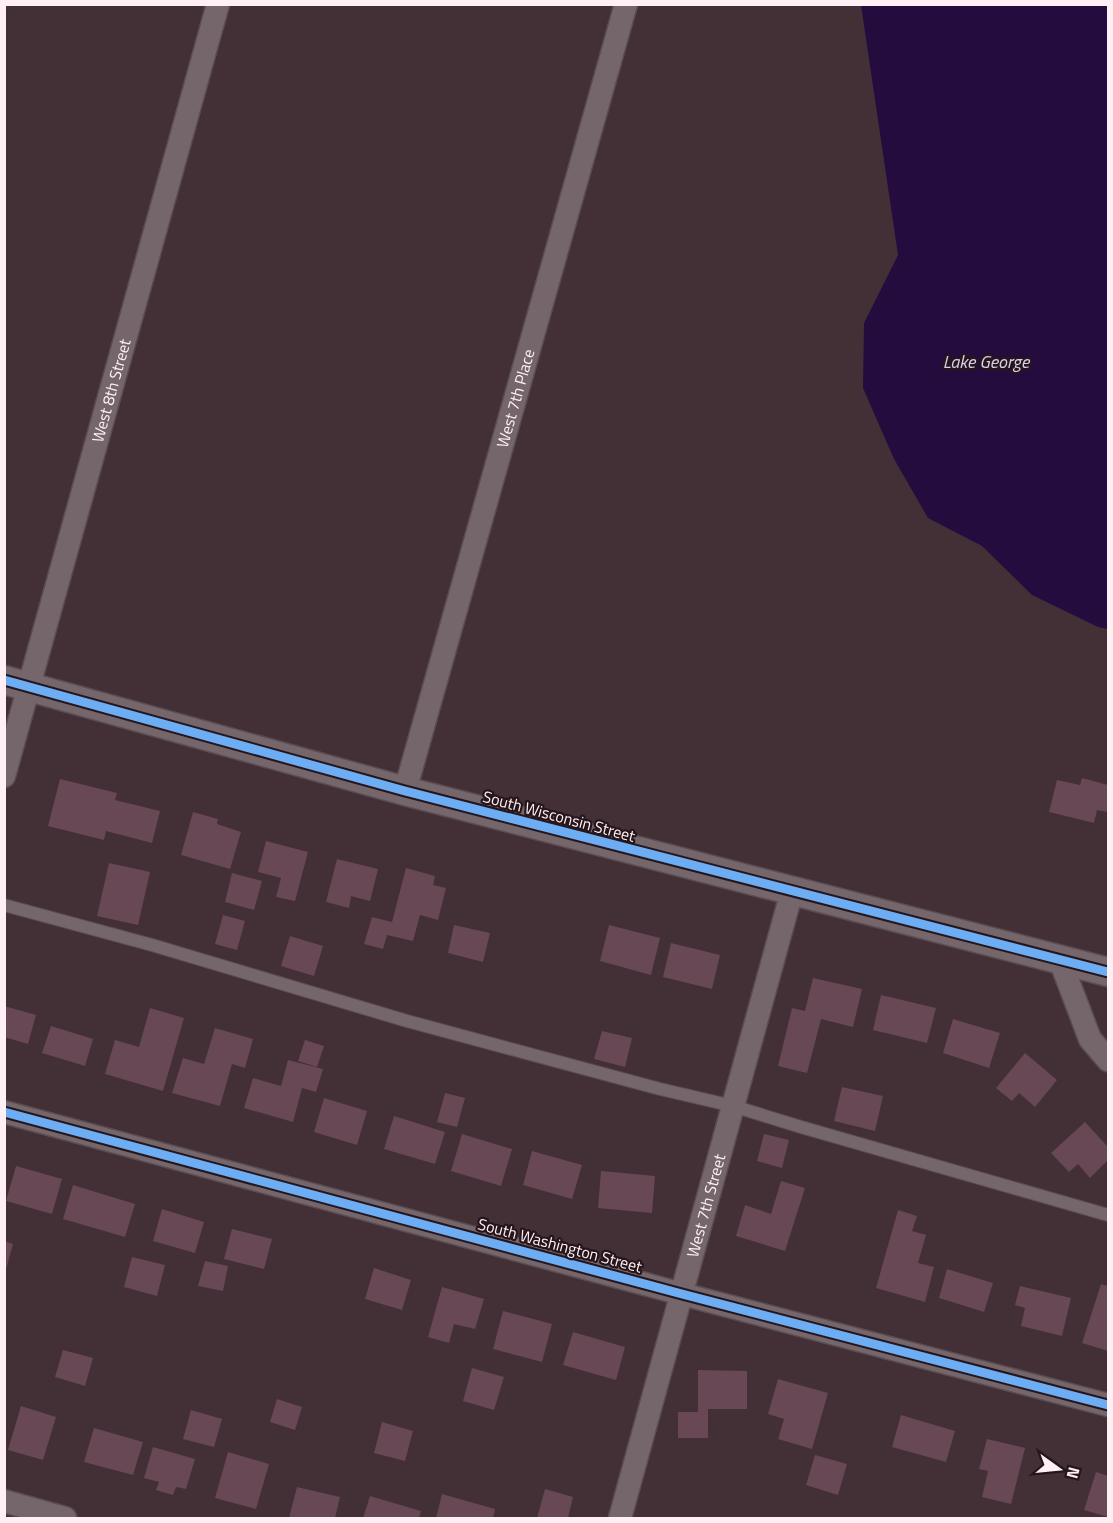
<svg xmlns="http://www.w3.org/2000/svg" width="1113" height="1523" viewBox="0 0 1113 1523" font-family="'Titillium Web',sans-serif">
  <rect width="100%" height="100%" fill="#423036"/>
  <path fill="#240d3e" d="M861,5h247v624l-10,-2 -66,-32 -50,-49 -54,-28 -34,-59 -31,-71 1,-65 34,-68z"/>
  <path fill="#674854" d="M1082,778l26,7 -1,27 -10,-2 -3,13 -45,-11 8,-32 23,5z
    M60,779l57,14 -2,7 45,11 -8,32 -46,-12 -2,9 -56,-14z
    M193,812l25,7 -1,5 24,8 -11,37 -49,-14z
    M266,841l42,11 -13,49 -19,-4 5,-19 -23,-6z
    M337,859l41,10 -8,32 -19,-5 -2,12 -23,-6z
    M109,863l41,9 -12,53 -41,-9z
    M406,868l29,8 -2,9 13,3 -8,32 -18,-5 -7,26 -26,-6 -4,14 -19,-5 8,-27 20,5z
    M232,873l30,8 -8,29 -29,-8z
    M223,915l22,6 -8,29 -22,-6z
    M454,925l36,8 -7,29 -35,-9z
    M609,925l51,13 -9,37 -51,-14z
    M290,936l33,10 -9,30 -33,-10z
    M671,943l49,12 -8,34 -49,-12z
    M813,978l49,11 -9,38 -32,-8 -14,54 -29,-7 14,-58 13,3z
    M881,995l55,13 -9,35 -54,-13z
    M4,1006l32,9 -8,29 -24,-7z
    M150,1008l34,10 -21,73 -58,-17 10,-34 24,7z
    M953,1019l47,14 -11,35 -46,-15z
    M51,1026l42,13 -8,27 -43,-13z
    M215,1028l38,11 -8,29 -13,-4 -12,42 -48,-13 11,-35 21,6z
    M602,1031l30,7 -7,29 -31,-8z
    M305,1040l19,6 -7,21 -19,-6z
    M1025,1053l32,27 -22,27 -16,-14 -7,8 -16,-13z
    M288,1060l35,9 -7,23 -14,-4 -9,34 -49,-14 9,-30 28,8z
    M842,1087l41,9 -8,35 -41,-10z
    M445,1093l20,5 -8,29 -20,-5z
    M324,1098l43,13 -10,34 -43,-13z
    M394,1116l51,16 -10,32 -51,-15z
    M1085,1122l23,25v13l-18,18 -12,-14 -9,8 -18,-19z
    M462,1134l50,15 -11,37 -50,-15z
    M764,1134l25,6 -7,28 -25,-7z
    M532,1151l50,14 -10,34 -49,-14z
    M16,1166l46,13 -10,35 -46,-13z
    M601,1171l54,5 -3,37 -54,-5z
    M781,1181l24,7 -20,63 -49,-15 9,-31 26,9z
    M73,1185l62,19 -10,33 -62,-18z
    M162,1209l42,13 -9,31 -42,-12z
    M898,1210l19,6 -5,15 14,4 -8,28 16,4 -9,35 -49,-14z
    M232,1229l40,10 -8,30 -40,-10z
    M4,1241l9,3 -8,29h-1z
    M132,1257l33,8 -8,31 -33,-9z
    M205,1261l23,5 -5,25 -25,-5z
    M374,1268l37,12 -9,30 -37,-11z
    M947,1269l46,14 -9,29 -45,-14z
    M1101,1284l7,2v65l-26,-8z
    M1020,1286l51,12 -9,38 -41,-10 4,-18 -10,-3z
    M442,1287l42,12 -9,30 -21,-5 -5,19 -21,-6z
    M503,1311l49,13 -10,38 -49,-13z
    M573,1332l52,15 -9,33 -53,-15z
    M63,1350l30,8 -8,28 -30,-9z
    M472,1368l32,9 -10,33 -31,-9z
    M698,1370l49,1v38h-39v29h-30v-26h20z
    M778,1379l50,14 -16,56 -34,-10 6,-20 -16,-5z
    M277,1399l25,8 -7,23 -25,-8z
    M21,1406l35,11 -13,43 -35,-10z
    M191,1410l31,9 -8,28 -31,-8z
    M901,1415l54,16 -9,31 -54,-15z
    M382,1422l31,9 -8,30 -31,-8z
    M94,1428l49,14 -10,33 -49,-13z
    M987,1439l38,9 -14,56 -29,-7 6,-26 -9,-2z
    M153,1447l42,12 -9,30 -10,-2 -3,8 -17,-5 3,-8 -15,-4z
    M228,1452l41,12 -13,45 -41,-11z
    M815,1455l32,9 -9,31 -32,-10z
    M1096,1472l12,4v41l-24,-7z
    M297,1487l43,10 -5,21h-46z
    M545,1489l28,8 -5,21h-31z
    M442,1494l53,15 -2,9h-57z
    M370,1496l51,15 -2,7h-56z"/>
  <g fill="none" stroke-linecap="round" stroke-linejoin="round">
    <defs>
      <path id="service" d="M4,905l148,40 255,76 253,68 73,17 68,21 307,88"/>
      <g id="minor">
        <path id="s1" d="M4,776l214,-772"/>
        <path id="s2" d="M405,791l221,-787"/>
        <path d="M1060,960l30,79 18,21"/>
        <path d="M4,1112l678,182 426,111"/>
        <path d="M4,1501l61,17"/>
        <path id="s3" d="M620,1518l172,-627"/>
      </g>
      <path id="tertiary" d="M4,680l401,111 703,181"/>
    </defs>
    <use href="#service" stroke="#5b4c52" stroke-width="14"/>
    <use href="#minor" stroke="#5b4c52" stroke-width="25"/>
    <use href="#tertiary" stroke="#5b4c52" stroke-width="31"/>
    <use href="#service" stroke="#75666b" stroke-width="12"/>
    <use href="#minor" stroke="#75666b" stroke-width="22"/>
    <use href="#tertiary" stroke="#75666b" stroke-width="28"/>
    <defs>
      <path id="cycleway" d="M4,680l401,111 703,181
        M4,1112l678,182 426,111"/>
    </defs>
    <use href="#cycleway" stroke="#26161b" stroke-width="13"/>
    <use href="#cycleway" stroke="#6dadf4" stroke-width="9"/>
  </g>
  <g text-anchor="middle" stroke-width="4.5" stroke-linejoin="round" paint-order="stroke">
    <g font-size="16" fill="#fef0f4" stroke="#26161b">
      <text dy="6" stroke="none"><textPath href="#s1" startOffset="400">West 8th Street</textPath></text>
      <text dy="6" stroke="none"><textPath href="#s2" startOffset="408">West 7th Place</textPath></text>
      <text transform="translate(559 816) rotate(15)" y="6">South Wisconsin Street</text>
      <text dy="6" stroke="none"><textPath href="#s3" startOffset="324">West 7th Street</textPath></text>
      <text transform="translate(560 1245) rotate(15)" y="6">South Washington Street</text>
    </g>
    <g font-size="18" font-style="italic" fill="#d7cfeb" stroke="#26161b">
      <text x="986" y="368">Lake George</text>
    </g>
  </g>
  <rect width="1113" height="1523" fill="none" stroke="#fef0f4" stroke-width="12"/>
  <g transform="translate(1059 1469) rotate(105)" stroke="#26161b" stroke-width="4.5" paint-order="stroke">
  <path d="M0-4.5L10 22L0 15L-10 22Z" fill="#fef0f4"/>
  <text y="-9" font-size="16" font-weight="bold" text-anchor="middle" fill="#fef0f4">N</text>
  </g>
</svg>
